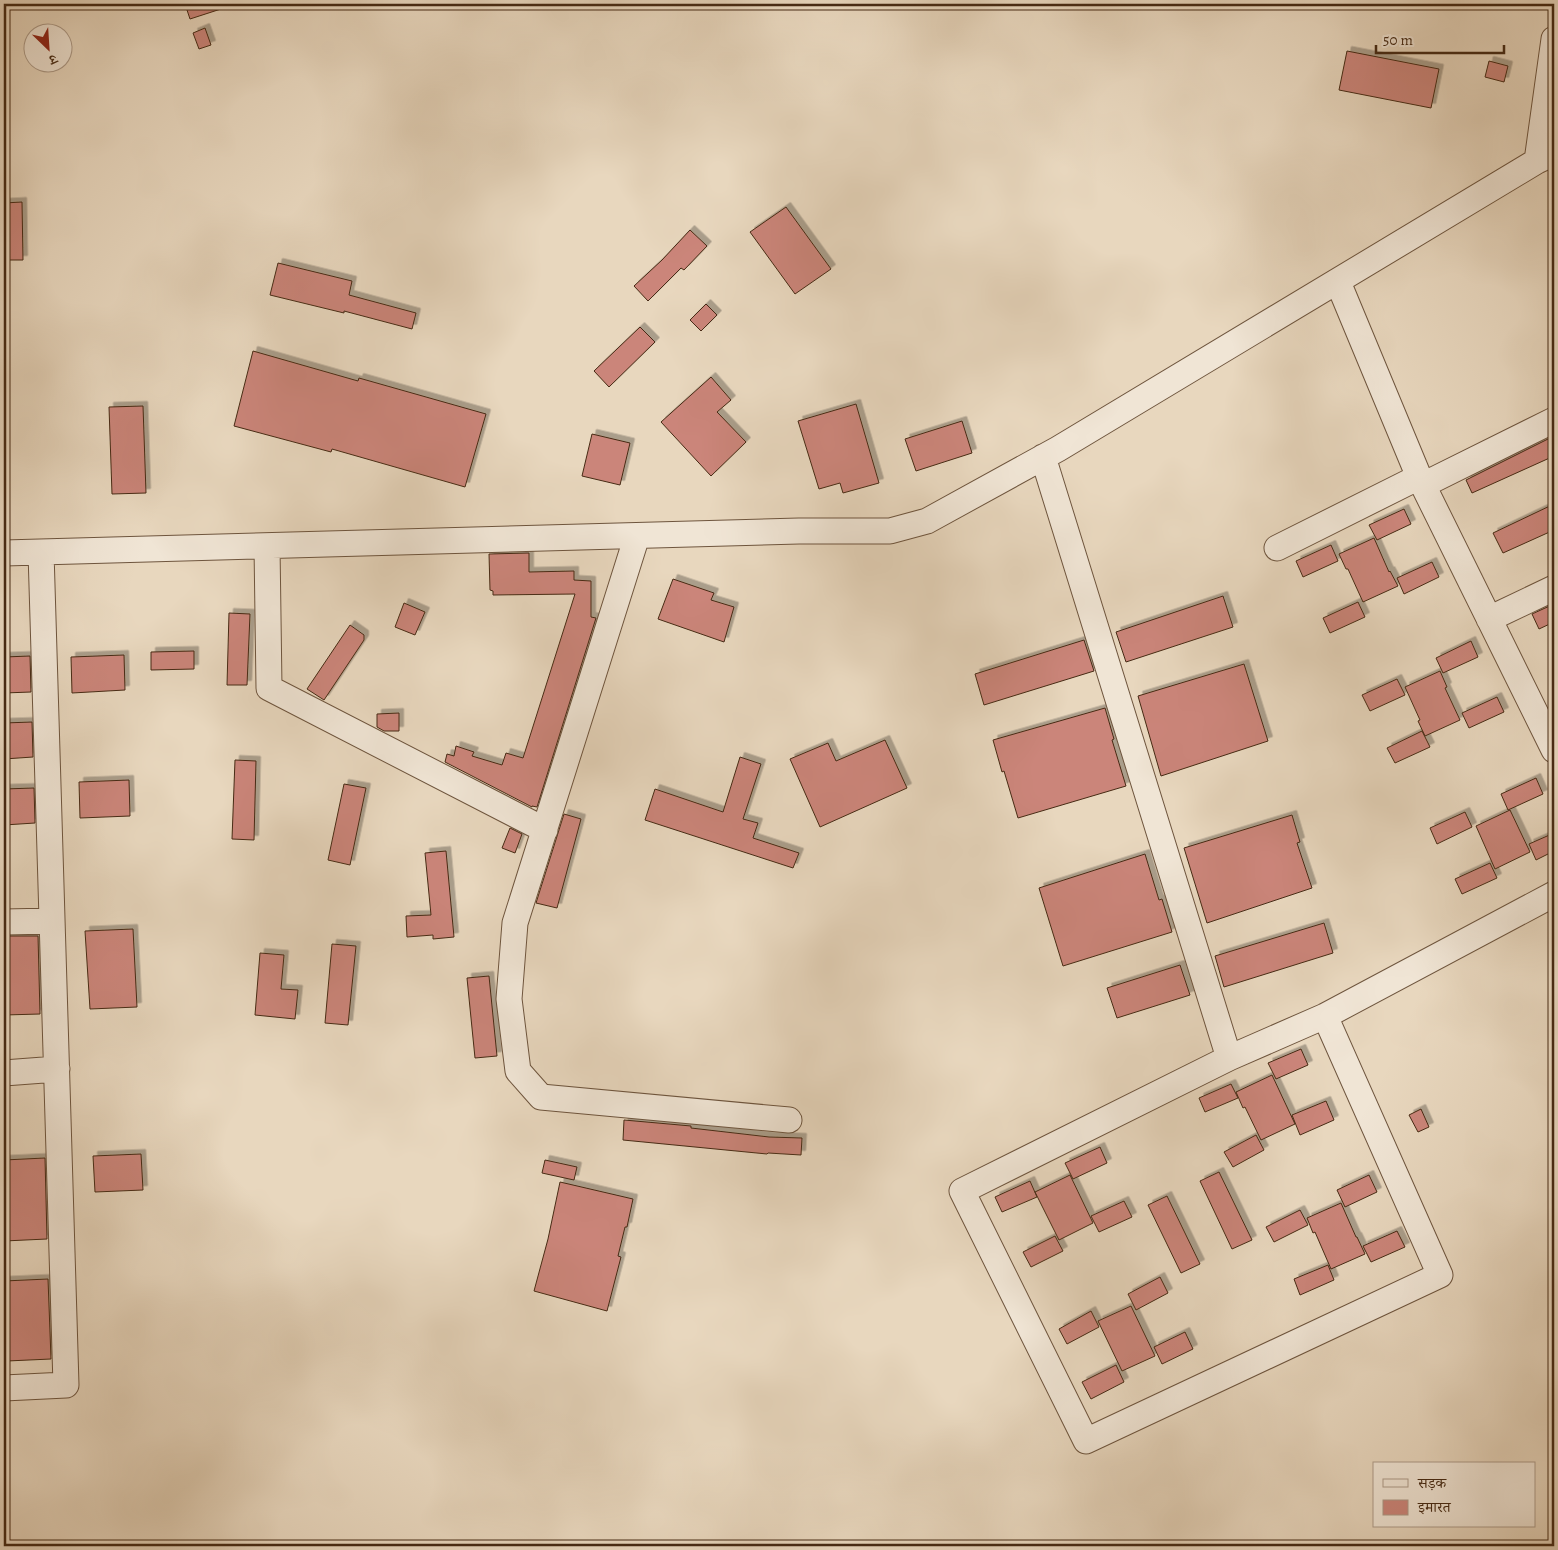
<svg xmlns="http://www.w3.org/2000/svg" width="1558" height="1550" viewBox="0 0 1558 1550" font-family="Alegreya,'Noto Serif Devanagari',serif">
  <defs>
    <filter id="shadow"><feDropShadow dx="4.5" dy="-4.5" stdDeviation="0" flood-color="#0004"/></filter>
  </defs>
  <rect width="100%" height="100%" fill="#e8d7be"/>
  <filter id="stains"><feTurbulence type="fractalNoise" baseFrequency=".004" numOctaves="4"/><feColorMatrix values="0 0 0 0 .2 0 0 0 0 .09 0 0 0 0 .02 0 0 0 .5 -.17"/></filter>
  <radialGradient id="worn" r=".72"><stop offset=".6" stop-color="#630" stop-opacity="0"/><stop offset="1" stop-color="#630" stop-opacity=".3"/></radialGradient>
  <path fill="#cb857a" stroke="#462a14" filter="url(#shadow)" d="M185,4h42v3l-37,12z
    M205,28l6,17 -12,4 -6,-16z
    M1347,51l92,18 -8,39 -92,-18z
    M1489,61l19,5 -4,16 -19,-5z
    M22,202l1,58h-19v-57z
    M786,207l45,62 -36,25 -45,-62z
    M690,230l17,16 -23,24 -3,-2 -33,33 -14,-15 28,-26z
    M278,263l74,18 -3,14 67,18 -4,16 -68,-18v2l-74,-18z
    M706,304l11,11 -16,16 -11,-11z
    M640,327l15,15 -46,45 -15,-16z
    M253,351l105,30 1,-3 127,36 -21,73 -133,-38 -1,3 -97,-26z
    M711,377l20,23 -14,12 29,30 -35,34 -50,-54z
    M856,404l23,79 -36,10 -3,-10 -21,6 -21,-68z
    M143,406l3,87 -34,1 -3,-87z
    M962,421l10,32 -56,18 -11,-32z
    M592,434l38,9 -10,42 -38,-9z
    M1554,436v20l-82,37 -6,-13z
    M1554,504v26l-51,23 -10,-20z
    M1404,509l7,15 -34,16 -8,-15z
    M1374,538l15,34 1,-1 8,15 -35,16 -15,-33h-2l-7,-15z
    M1331,545l7,16 -35,16 -7,-16z
    M529,553v19l45,-1v9l17,1v36l5,1 -59,189 -5,-1v1l-87,-45 2,-8 7,2 2,-10 18,6 -2,4 30,9 4,-12 17,5 52,-164 -82,1v-4l-3,-1 -1,-36z
    M1432,562l7,15 -35,17 -7,-16z
    M673,579l41,14 -3,7 23,7 -10,35 -66,-23z
    M1223,596l10,31 -107,35 -10,-30z
    M1358,602l7,15 -35,16 -7,-15z
    M404,603l21,9 -10,23 -20,-8z
    M1554,604v18l-15,7 -7,-15z
    M229,613l21,1 -3,71h-20z
    M350,625l14,10v5l-40,60 -17,-11z
    M1084,640l10,31 -110,34 -9,-31z
    M1471,641l7,16 -35,16 -7,-15z
    M194,651v18l-43,1v-18z
    M124,655l1,35 -53,3 -1,-36z
    M30,656l1,36 -27,1v-36z
    M1244,664l24,77 -107,35 -23,-80z
    M1440,671l7,16 -2,1 15,32 -35,16 -7,-15 2,-1 -15,-33z
    M1397,679l8,16 -35,16 -8,-16z
    M1497,697l7,15 -35,16 -7,-15z
    M1105,708l9,31 -2,1 14,46 -108,32 -14,-47 -2,1 -9,-32z
    M399,713v18h-15l-7,-4v-13z
    M32,722l1,35 -29,2v-36z
    M1422,731l8,16 -35,16 -8,-15z
    M885,740l22,48 -87,39 -30,-68 38,-16 8,18z
    M740,757l21,7 -18,55 15,4 -5,15 46,15 -6,15 -148,-48 10,-31 68,23z
    M235,760l21,1 -2,79 -22,-1z
    M1536,778l7,16 -35,16 -7,-16z
    M129,780l1,36 -50,2 -1,-36z
    M344,784l22,4 -16,77 -22,-5z
    M34,788l1,35 -31,2v-36z
    M1510,810l20,42 -35,17 -19,-43z
    M1465,812l7,15 -35,17 -7,-16z
    M564,814l17,5 -24,89 -21,-5z
    M1292,815l8,27 -3,1 15,45 -105,35 -23,-75z
    M510,828l12,6 -7,19 -13,-5z
    M1554,833v18l-18,9 -7,-16z
    M446,851l8,86 -21,2v-4l-26,2 -1,-21 25,-1 -6,-62z
    M1145,854l14,46 3,-1 10,33 -109,34 -24,-78z
    M1490,863l7,15 -35,16 -7,-15z
    M1324,923l9,30 -109,34 -9,-31z
    M133,929l4,78 -47,2 -5,-78z
    M4,936h34l2,78 -36,1z
    M332,944l24,2 -8,79 -23,-2z
    M260,953l24,2 -3,34 17,1 -3,29 -40,-4z
    M1180,965l10,30 -73,23 -10,-30z
    M489,976l8,80 -22,2 -8,-80z
    M1301,1049l7,16 -32,14 -8,-16z
    M1272,1075l23,49 -34,16 -16,-33 -2,1 -7,-16z
    M1231,1084l7,14 -33,14 -6,-14z
    M1326,1101l8,19 -34,15 -8,-20z
    M1421,1109l8,18 -11,5 -9,-17z
    M624,1120l67,6v2l78,9 33,1 -1,17 -33,-2 -1,1 -144,-14z
    M1256,1135l8,15 -31,17 -9,-15z
    M1100,1147l7,16 -34,16 -8,-16z
    M141,1154l2,36 -48,2 -2,-36z
    M45,1158l2,81 -43,2v-81z
    M545,1160l32,7 -3,13 -32,-7z
    M1219,1172l33,68 -20,9 -32,-68z
    M1070,1175l23,48 -34,17 -24,-48z
    M1369,1175l8,17 -32,15 -8,-17z
    M1030,1181l7,16 -35,15 -7,-15z
    M560,1182l73,17 -6,28h-2l-7,29 3,1 -14,54 -73,-20 14,-52z
    M1167,1196l33,68 -19,9 -33,-68z
    M1124,1201l8,16 -33,15 -8,-16z
    M1341,1203l15,34h1l8,17 -34,15 -16,-37 -2,1 -6,-15z
    M1300,1210l8,15 -34,17 -8,-15z
    M1397,1231l8,16 -34,15 -8,-16z
    M1055,1236l8,15 -32,16 -8,-15z
    M1328,1265l6,15 -34,15 -6,-16z
    M1160,1277l8,16 -32,17 -8,-16z
    M48,1279l3,80 -44,2 -3,-80z
    M1131,1306l24,50 -33,15 -24,-50z
    M1091,1311l8,16 -32,17 -8,-15z
    M1185,1332l8,17 -31,15 -8,-17z
    M1116,1365l8,17 -33,17 -9,-17z"/>
  <g fill="none" stroke-linecap="round" stroke-linejoin="round">
    <defs>
      <path id="minor" d="M1537,161l17,-122
        M1338,282l81,195 135,273
        M1043,457l186,601
        M1423,485l131,-65
        M637,536l-122,387 -6,76 9,72 23,26 248,23
        M267,546l2,142 276,142
        M1277,548l142,-71
        M4,553l795,-22h91l37,-10 131,-72 479,-288 17,-8
        M1489,619l65,-31
        M4,922l48,-1
        M1325,1016l115,259 -354,166 -124,-250 267,-133 96,-42 229,-122
        M4,1073l53,-4
        M4,1388l62,-3 -25,-833"/>
    </defs>
    <use href="#minor" stroke="#6e553e" stroke-width="27"/>
    <use href="#minor" stroke="#f0e5d5" stroke-width="25"/>
  </g>
  <rect width="1558" height="1550" fill="none" stroke="#e8d7be" stroke-width="20"/>
  <rect x="5" y="5" width="1548" height="1540" fill="none" stroke="#462a14" stroke-width="2.5"/>
  <rect x="10" y="10" width="1538" height="1530" fill="none" stroke="#462a14"/>
  <rect x="1373" y="1462" width="162" height="65" fill="#f0e5d5" stroke="#ac9a88"/>
  <rect x="1383" y="1479" width="25" height="8" fill="#f0e5d5" stroke="#ac9a88"/>
  <text x="1418" y="1488" font-size="15" fill="#462a14">सड़क</text>
  <rect x="1383" y="1500" width="25" height="15" fill="#cb857a" stroke="#ac9a88"/>
  <text x="1418" y="1512" font-size="15" fill="#462a14">इमारत</text>
  <g transform="translate(48 48) rotate(155)"><circle r="24" fill="#f0e5d5" stroke="#ac9a88"/>
  <path d="M0-4L9 19L0 12L-9 19Z" fill="#8f2418"/>
  <text y="-8" font-size="14" font-weight="bold" text-anchor="middle" fill="#462a14">उ</text>
  </g>
  <path d="M1376 45v8h128v-8" fill="none" stroke="#462a14" stroke-width="2.5"/>
  <text x="1383" y="45" font-size="15" fill="#462a14" stroke="#f0e5d5" stroke-width="4" paint-order="stroke">50 m</text>
  <rect width="100%" height="100%" filter="url(#stains)"/>
  <rect width="100%" height="100%" fill="url(#worn)"/>
</svg>
